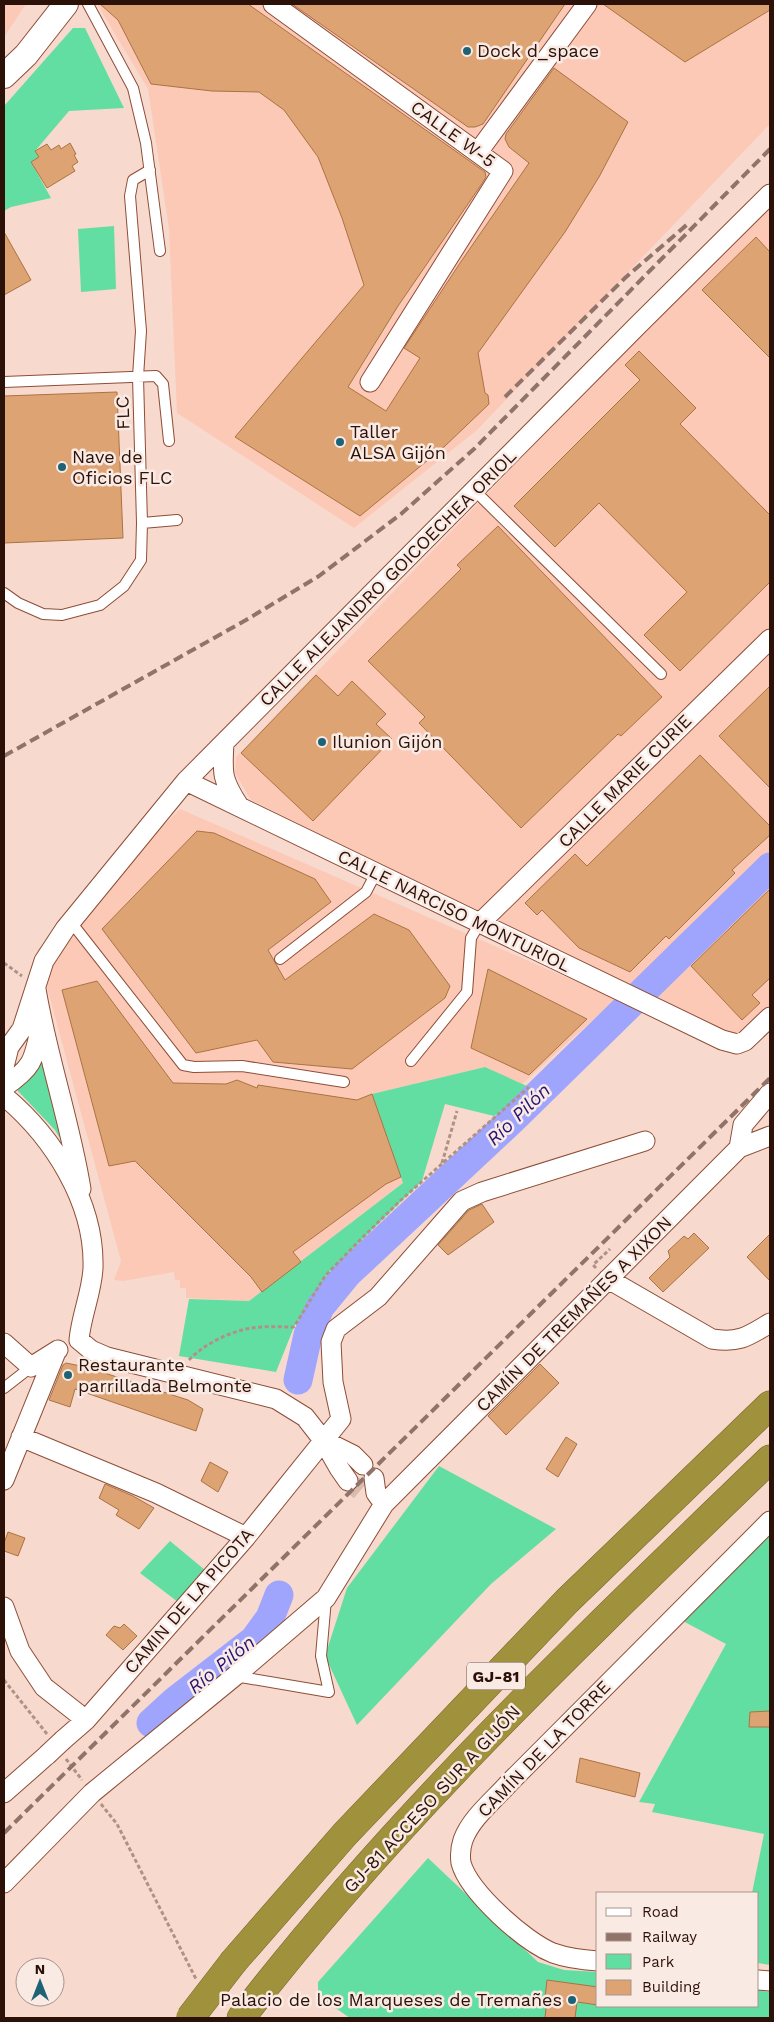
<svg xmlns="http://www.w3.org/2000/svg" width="774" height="2022" viewBox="0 0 774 2022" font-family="'Work Sans',sans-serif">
  <rect width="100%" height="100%" fill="#f8d9ce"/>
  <path fill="#fcc9b7" d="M4,4h22l-22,33z
    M97,4h673v120l-293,306 -123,98 -177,-115 -8,-184 -21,-140z
    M770,197v833l-17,17 -502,-247 -16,-27 1,-16z
    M180,809l436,190 -94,85 -37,-17 -113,27 31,89 -154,118 -63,-3v-10h-6v-8h-5l-1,-8 -51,9 -9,-1 7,-19 -84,-311z"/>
  <path fill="#62dea3" d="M73,28h12l39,80 -55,3 -34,40 4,6 -8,5 20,36 -40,9 -7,4v-105z
    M114,226l2,63 -35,3 -3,-63z
    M42,1057l26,95 -13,-22 -38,-40 18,-18z
    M485,1067l44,20 -35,29 -49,-12 -23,77 -93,91 -35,55 -18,45 -97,-16 10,-57 60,2 154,-118 -31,-89z
    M439,1466l117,63 -65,55 -134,141 -32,-69 22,-68z
    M770,1533v432l-12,-2v-70h-6l12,-59 -112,-22 3,-8 -16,-2 87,-158 -45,-24z
    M170,1541l35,29 -27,32 -38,-29z
    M428,1858l110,104 26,8 34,2v34h160v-16l12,2v26h-420l-32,-22v-14z"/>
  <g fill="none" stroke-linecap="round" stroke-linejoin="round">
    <path stroke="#9fa5fc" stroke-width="29" d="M298,1380l10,-45 12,-28 27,-33 168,-157 255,-250
      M151,1723l24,-22 79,-61 16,-22 9,-23"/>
  </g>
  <path fill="#dea372" stroke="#ab7343" d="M100,4h148l237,168 1,5 -5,8 -83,121 -50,81 38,24 34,-53 -16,-10 56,-85 69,-100 -20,-16 -4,-8 1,-5 48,-66 74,54 -29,55 -34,55 -87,121 7,40 3,2 1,9 -44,42 -85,70 -125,-79 129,-152 -22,-67 -24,-61 -34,-47 -25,-18 -47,-1 -61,-7 -33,-64z
    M292,4h273l-82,120 -8,3h-7z
    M603,4h167v6l-85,52z
    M70,143l6,11 -2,1 4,7 -6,4 3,5 -28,17 -16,-26 8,-5 -4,-6 12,-7 4,6 8,-5 2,4z
    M4,232l27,48 -27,15z
    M756,237l14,15v106l-68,-68z
    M639,351l57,57 -16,16 90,91v67l-90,89 -36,-36 43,-43 -88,-89 -44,44 -41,-41 126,-126 -15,-15z
    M117,392l6,146 -119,5v-147z
    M498,526l164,171 -41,39 -3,-2 -97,94 -102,-105 6,-6 -57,-56 93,-92 -4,-4z
    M316,675l22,21 14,-15 34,33 -10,10 16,15 -79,82 -72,-68z
    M770,686v102l-51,-52z
    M700,755l70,71v9l-38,35 3,3 -66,66 -3,-3 -36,36 -51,-24 -37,-38 -5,5 -12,-12 50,-49 12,12z
    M197,831l17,2 101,46 16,23 -63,48 17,30 89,-66 35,16 41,56 -5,12 -93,71 -79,-7 -16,-22 -61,13 -94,-124z
    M770,889v89l-18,17 8,8 -18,17 -51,-54z
    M488,969l99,50 -58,56 -58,-27z
    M97,981l76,102 53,1 11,-4 20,8 1,-3 99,15 15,-6 29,83 -15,7 -93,68 8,10 -39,30 -11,-15 -116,-116 -26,5 -47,-176z
    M482,1204l12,18 -46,33 -10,-10 31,-35z
    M694,1233l15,15 -46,44 -14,-14 21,-21 -2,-6 16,-15 4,3z
    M770,1234v47l-23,-24z
    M66,1363l20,4 102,33 15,9 -7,22 -121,-42 -5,18 -21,-7 14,-35z
    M540,1364l19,19 -53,52 -18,-19z
    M566,1437l11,7 -19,33 -12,-8z
    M210,1462l18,10 -10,20 -17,-11z
    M105,1484l28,12 21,12 -15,21 -23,-14 3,-5 -20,-12z
    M8,1532l17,6 -7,18 -14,-5v-8z
    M124,1624l13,12 -14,14 -17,-15 8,-9 6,2z
    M770,1711v16h-21l1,-15z
    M580,1758l60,15 -5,24 -59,-15z
    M547,1980l51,7v18l-21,-3 -2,16h-30l2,-20 -2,-1z"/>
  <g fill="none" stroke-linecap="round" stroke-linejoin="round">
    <path stroke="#d9bbb0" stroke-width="19" stroke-dasharray="19 9" stroke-linecap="butt" d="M348,1481l12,10"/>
    <defs>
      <path id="service" d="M88,4l45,84 13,55 14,108
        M4,382l152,-6 7,8 6,57
        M475,491l186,183
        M142,523l-4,-146 3,-46 -11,-135 3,-16 17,-10
        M4,593l14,10 25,11 19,1 38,-10 24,-19 17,-26 1,-37 35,-3
        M71,922l112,143 11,2 48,-1 102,16
        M280,959l86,-67 10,-19
        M411,1061l56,-69 4,-54 9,-15
        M4,1388l27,-21
        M235,1676l94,16 -8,-36 5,-57"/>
      <path id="minor" d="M273,4l230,167 -133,211
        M478,152l109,-148
        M224,743c-2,31 -2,37 15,63
        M186,781l536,259 15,4 8,-3 25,-24
        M480,923l290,-284
        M36,989c11,67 34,132 45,200
        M4,1067l5,-20 13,-18 22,-68 21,-32 121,-148 452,-456 132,-131
        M4,1087c30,-20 30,-28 37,-62
        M4,1096c49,41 91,106 89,172 -1,24 -12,48 -14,72l12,10 16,7 169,42 29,18 18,23 16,28 9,13
        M739,1148l4,-23 27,-32
        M608,1279l104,60c27,4 35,-2 58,-16
        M4,1343l27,24 27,-17
        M21,1437l135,56 90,44
        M323,1440l30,15 10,10
        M374,1478l2,15 8,11
        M4,1480l52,-128
        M4,1607l16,44 24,36 42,33
        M63,1740l23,-20 160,-183 95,-118 -8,-37 -2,-40 5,-13 42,-32 84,-96 20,-9 163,-51
        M4,1793l43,-38
        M4,1883l88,-90 143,-117 91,-78 58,-94 355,-356 31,-12
        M598,1961c-15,-1 -31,-3 -45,-8 -28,-11 -84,-61 -92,-90 -1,-7 0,-17 2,-23 8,-22 31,-40 46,-57l261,-262
        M758,1980l12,1"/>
      <path id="tertiary" d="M4,76l22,-21 40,-51"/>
      <path id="motorway" d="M234,1961l111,-127 222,-233 203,-196
        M241,2018c156,-203 345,-381 529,-559"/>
    </defs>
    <use href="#service" stroke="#8e4d36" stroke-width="12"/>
    <use href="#minor" stroke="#8e4d36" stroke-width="21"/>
    <use href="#tertiary" stroke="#8e4d36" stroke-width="26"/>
    <use href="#motorway" stroke="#77652a" stroke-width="29"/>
    <path stroke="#af9287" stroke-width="3" stroke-dasharray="4 2.5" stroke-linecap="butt" d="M4,963l18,13
      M442,1163l15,-52
      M596,1268l-3,-3 17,-16
      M189,1360c15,-16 40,-28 62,-32 14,-2 29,-1 43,-1l31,-51 36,-37 40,-39 128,-113
      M4,1680l43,54
      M66,1759l16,21
      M101,1804l16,20 79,155"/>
    <use href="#service" stroke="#fff" stroke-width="10"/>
    <use href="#minor" stroke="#fff" stroke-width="19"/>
    <use href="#tertiary" stroke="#fff" stroke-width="24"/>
    <use href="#motorway" stroke="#a0923c" stroke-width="28"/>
    <path stroke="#907369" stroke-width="4" stroke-dasharray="10 5" stroke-linecap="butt" d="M505,397l120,-119 65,-56
      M4,756l242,-136 73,-44 82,-62 73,-65 296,-300
      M4,1833l766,-755"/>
    <defs>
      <path id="minor-bridge" d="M47,1755l16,-15"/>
      <path id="motorway-bridge" d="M190,2018l44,-57"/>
    </defs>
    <use href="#minor-bridge" stroke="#8e4d36" stroke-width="21" stroke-linecap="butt"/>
    <use href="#motorway-bridge" stroke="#77652a" stroke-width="29" stroke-linecap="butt"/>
    <use href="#minor-bridge" stroke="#fff" stroke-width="19"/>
    <use href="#motorway-bridge" stroke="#a0923c" stroke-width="28"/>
  </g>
  <g fill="#1e6275" stroke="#faeae4" stroke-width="2">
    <circle cx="467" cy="51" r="5"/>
    <circle cx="340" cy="442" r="5"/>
    <circle cx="62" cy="467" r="5"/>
    <circle cx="322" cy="742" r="5"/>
    <circle cx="68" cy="1375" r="5"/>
    <circle cx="572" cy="2000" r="5"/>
  </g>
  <g text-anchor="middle" stroke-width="5" stroke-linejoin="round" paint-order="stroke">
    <rect fill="#faeae4" stroke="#6a524a" stroke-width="1" x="467" y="1662.5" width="58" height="27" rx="4"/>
    <g font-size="16" font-weight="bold" fill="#2c1108">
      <text x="496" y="1682">GJ-81</text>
    </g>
    <g font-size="18" fill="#2c1108" stroke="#faeae4" text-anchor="start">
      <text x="477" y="57">Dock d_space</text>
      <text x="350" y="438">Taller<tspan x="350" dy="21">ALSA Gijón</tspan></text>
      <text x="72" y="463">Nave de<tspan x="72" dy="21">Oficios FLC</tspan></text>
      <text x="332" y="748">Ilunion Gijón</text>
      <text x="78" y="1371">Restaurante<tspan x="78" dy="21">parrillada Belmonte</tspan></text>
      <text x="562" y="2006" text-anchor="end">Palacio de los Marqueses de Tremañes</text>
    </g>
    <g font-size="18" fill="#2c1108" stroke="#faeae4">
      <text transform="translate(453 134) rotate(36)" y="6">CALLE W-5</text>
      <text transform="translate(123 413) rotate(-92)" y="6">FLC</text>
      <text transform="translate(388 578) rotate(-45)" y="6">CALLE ALEJANDRO GOICOECHEA ORIOL</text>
      <text transform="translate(625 781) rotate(-45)" y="6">CALLE MARIE CURIE</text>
      <text transform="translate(454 911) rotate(26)" y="6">CALLE NARCISO MONTURIOL</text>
      <text transform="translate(574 1314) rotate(-45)" y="6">CAMÍN DE TREMAÑES A XIXON</text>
      <text transform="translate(189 1601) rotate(-49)" y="6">CAMIN DE LA PICOTA</text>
      <text transform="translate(544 1749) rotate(-46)" y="6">CAMÍN DE LA TORRE</text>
      <text transform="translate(432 1799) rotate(-47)" y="6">GJ-81 ACCESO SUR A GIJÓN</text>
    </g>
    <g font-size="19" font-style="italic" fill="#251473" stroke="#faeae4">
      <text transform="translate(518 1114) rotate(-44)" y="7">Río Pilón</text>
      <text transform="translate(221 1664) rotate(-39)" y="7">Río Pilón</text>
    </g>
  </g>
  <rect width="774" height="2022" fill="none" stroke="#2c1108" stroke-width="10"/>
  <rect x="596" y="1892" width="162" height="115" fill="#faeae4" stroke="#a8938c"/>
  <rect x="606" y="1908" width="25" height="8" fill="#ffffff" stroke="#a8938c"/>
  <text x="642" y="1917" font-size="15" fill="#2c1108">Road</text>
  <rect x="606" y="1933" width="25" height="8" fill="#907369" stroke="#a8938c"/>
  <text x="642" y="1942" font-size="15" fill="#2c1108">Railway</text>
  <rect x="606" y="1954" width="25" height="15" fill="#62dea3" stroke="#a8938c"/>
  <text x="642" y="1967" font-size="15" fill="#2c1108">Park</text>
  <rect x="606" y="1980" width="25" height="15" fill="#dea372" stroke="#a8938c"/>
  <text x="642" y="1992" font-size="15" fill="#2c1108">Building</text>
  <g transform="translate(40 1982)"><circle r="24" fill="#faeae4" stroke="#a8938c"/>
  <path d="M0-4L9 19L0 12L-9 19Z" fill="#1e6275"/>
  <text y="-8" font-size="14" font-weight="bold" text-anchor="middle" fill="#2c1108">N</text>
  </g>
</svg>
